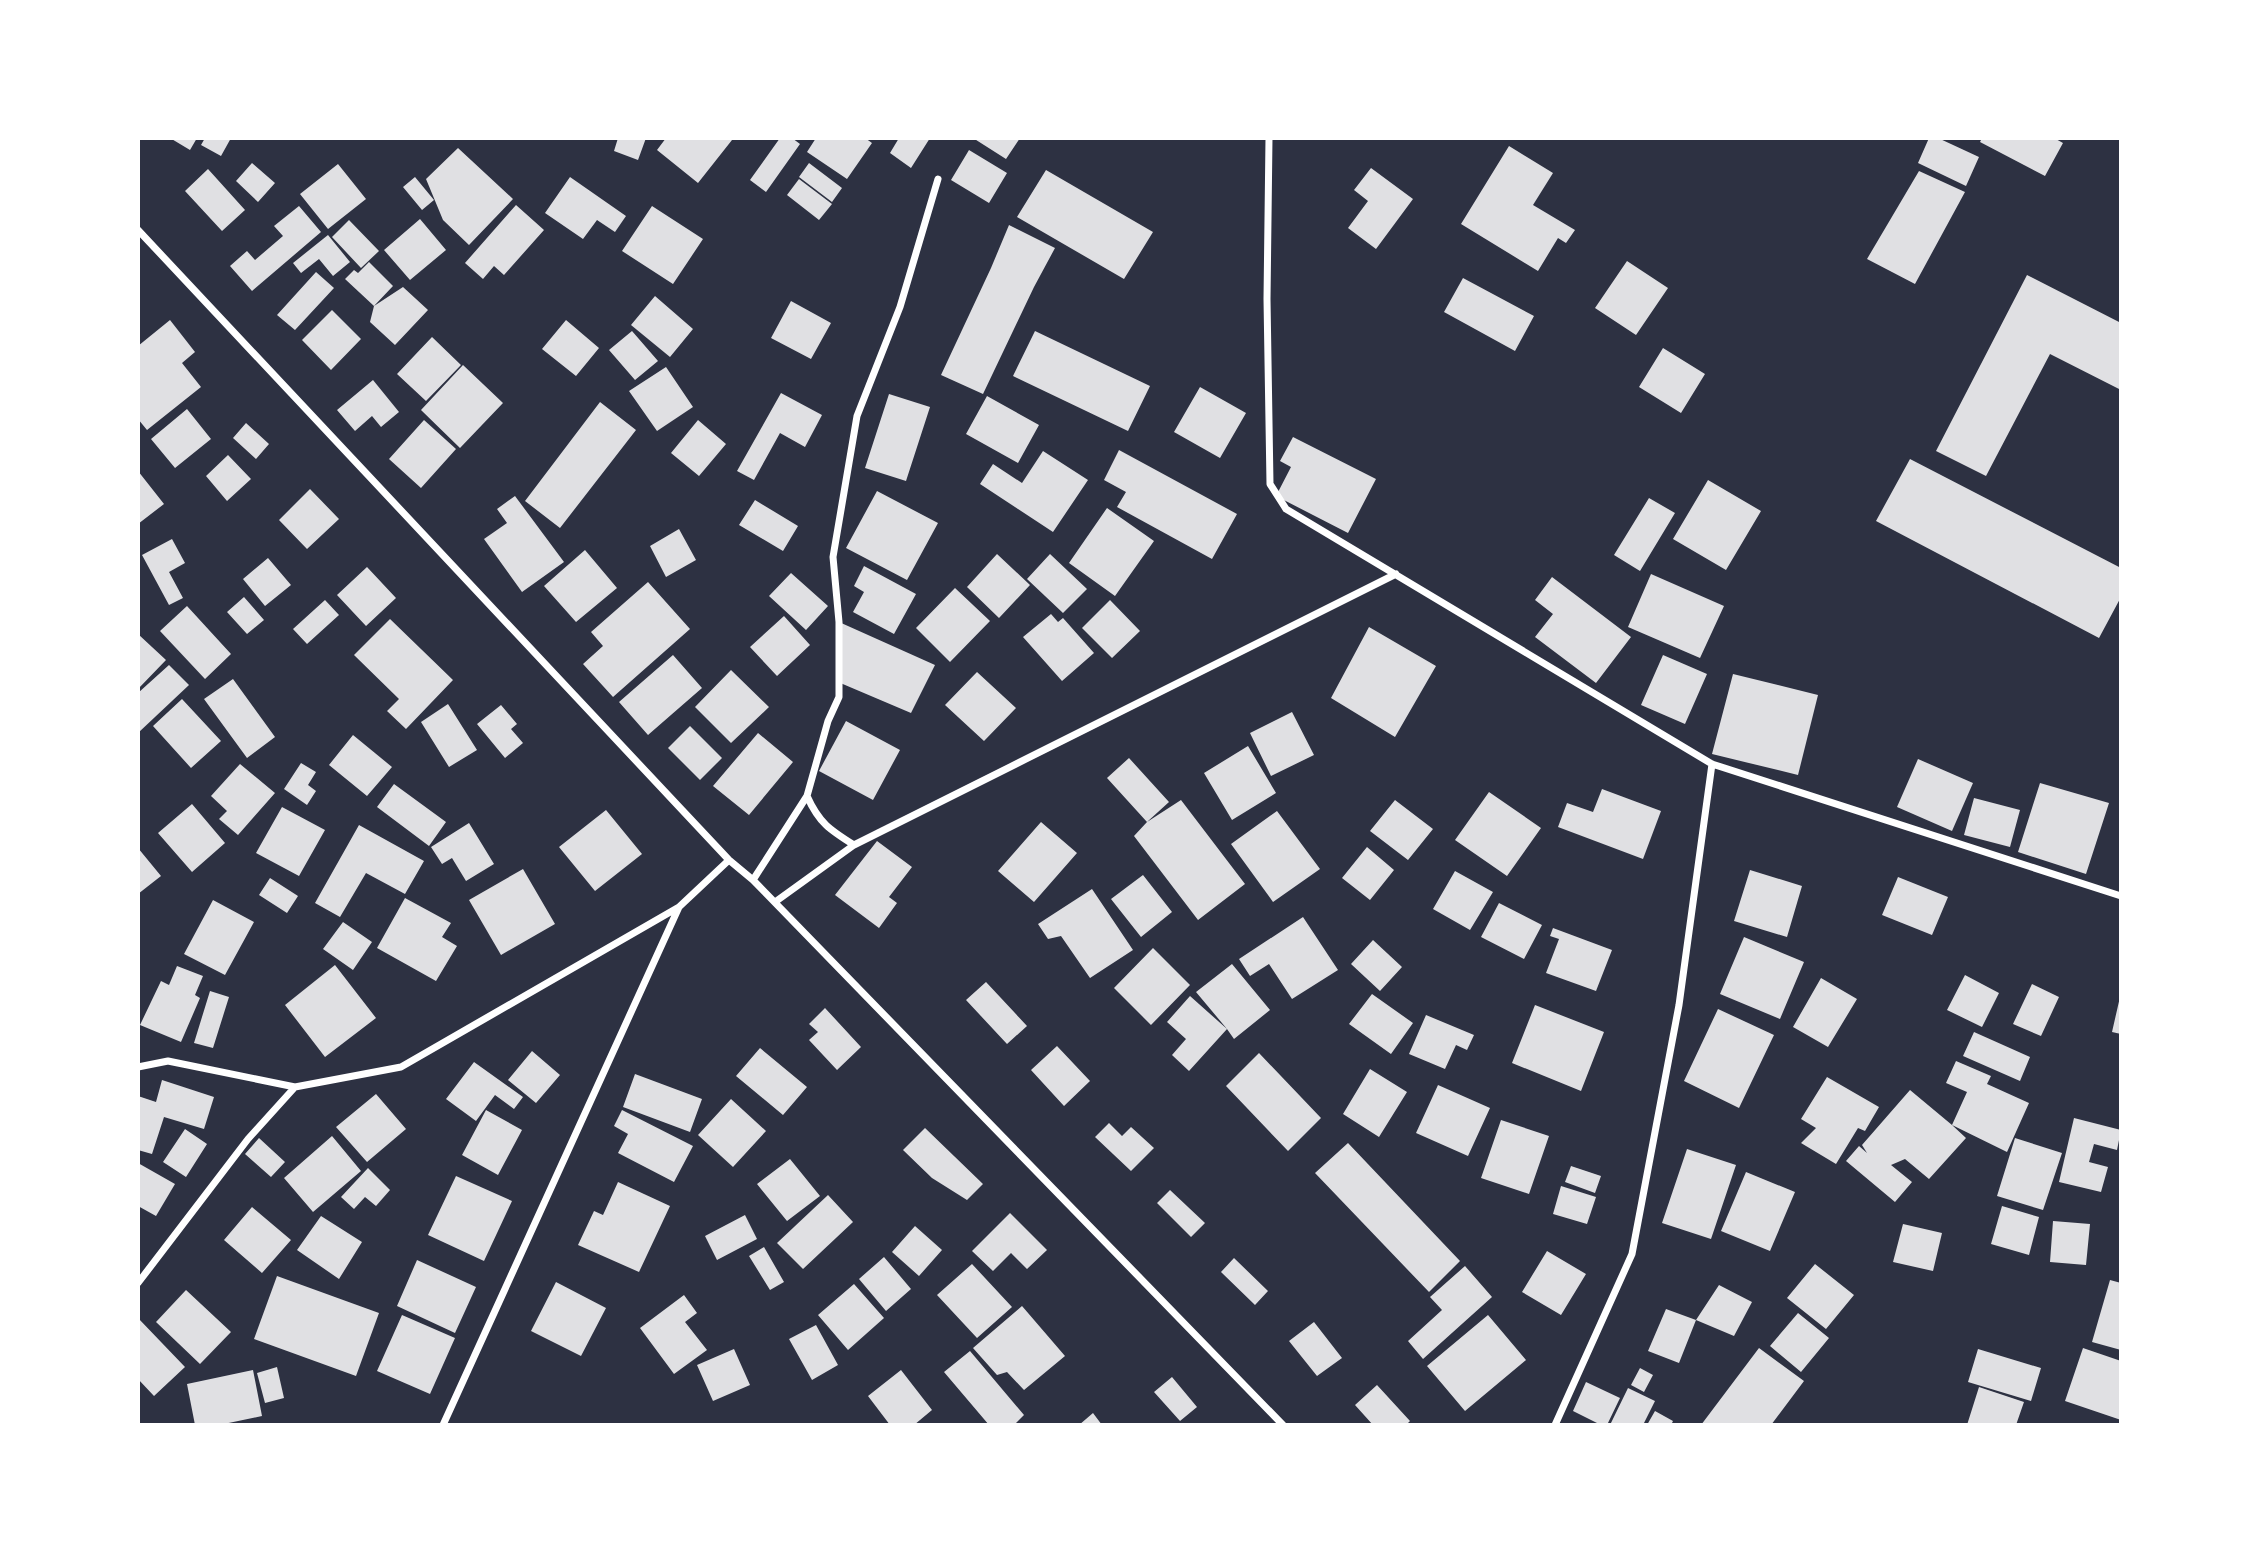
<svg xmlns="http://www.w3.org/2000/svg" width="2259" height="1563" viewBox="0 0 2259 1563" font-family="'DejaVu Sans',sans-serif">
  <rect width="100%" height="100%" fill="#2d3142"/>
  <path fill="#e0e0e3" d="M170,138h27l-7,12z
    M205,138h26l-10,18 -20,-11z
    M618,138h28l-8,22 -24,-9z
    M666,138h64l2,2 -34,43 -41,-33z
    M780,138h12l8,6 -34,48 -16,-12z
    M816,138h49l7,5 -25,36 -40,-27z
    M899,138h31l-19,30 -21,-15z
    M973,138h47l-14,21z
    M1929,138h9l41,19 -13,29 -48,-23z
    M1982,138h72l9,5 -18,33 -65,-34z
    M1509,146l44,27 -20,32 42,25 -9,13 -8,-5 -20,33 -77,-47z
    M458,148l55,51 -44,46 -26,-25 -17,-41z
    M969,150l38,23 -18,30 -38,-23z
    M252,163l23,20 -17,19 -22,-21z
    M809,163l33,25 -10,14 -33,-25z
    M338,164l28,35 -38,30 -28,-35z
    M1371,168l42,31 -37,50 -28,-21 20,-27 -14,-11z
    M208,169l37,41 -23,21 -37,-40z
    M1046,170l107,62 -29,47 -107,-62z
    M1919,171l46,21 -50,92 -48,-25z
    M415,177l19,23 -12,10 -19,-23z
    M570,177l56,39 -11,16 -18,-12 -14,19 -38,-26z
    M799,179l33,25 -13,16 -32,-25z
    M516,205l28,25 -40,45 -10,-9 -11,13 -18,-16z
    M299,206l22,26 -69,59 -22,-25 17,-15 8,9 28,-24 -9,-10z
    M652,206l51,33 -30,45 -51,-33z
    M420,219l26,31 -36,30 -26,-30z
    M349,220l30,31 -18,17 -29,-31z
    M1009,225l46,23 -21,39 -51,107 -42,-19 50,-107z
    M328,235l22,27 -17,14 -14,-17 -18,14 -8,-10z
    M1627,261l41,27 -32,47 -41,-27z
    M369,262l24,24 -19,20 29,-19 25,23 -33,35 -25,-23 4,-16 -29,-27 9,-9 4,3z
    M316,272l18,16 -39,42 -18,-15z
    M2027,275l94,48v67l-71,-36 -64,122 -50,-25z
    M1463,278l71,38 -19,35 -71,-39z
    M655,296l38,33 -23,28 -39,-32z
    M791,301l40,22 -20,36 -40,-21z
    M332,310l29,29 -30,31 -29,-30z
    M170,320l25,32 -13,11 19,24 -54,43 -9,-11v-73z
    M566,320l33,28 -23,28 -34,-27z
    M632,331l26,30 -23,19 -26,-30z
    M1035,331l115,55 -22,45 -115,-55z
    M432,337l29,28 -35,36 -29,-27z
    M1663,348l42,26 -24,39 -42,-26z
    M463,365l40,38 -43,45 -39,-38z
    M666,367l27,40 -36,24 -28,-40z
    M373,380l26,32 -18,15 -9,-11 -17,15 -18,-21z
    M1200,387l46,26 -26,45 -46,-26z
    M781,393l41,22 -17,32 -25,-14 -26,47 -17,-9z
    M889,394l41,13 -24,74 -41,-13z
    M987,396l52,29 -21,38 -52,-29z
    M600,402l36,28 -76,98 -35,-27z
    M187,409l24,30 -36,29 -24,-29z
    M424,420l32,29 -35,39 -32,-29z
    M698,420l28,24 -27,32 -28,-23z
    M246,423l23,21 -13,15 -23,-21z
    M1293,437l83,42 -28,54 -72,-37 15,-29 -11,-6z
    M1119,450l118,64 -25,45 -95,-52 9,-15 -22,-12z
    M1043,451l45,29 -35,52 -73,-48 13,-20 29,19z
    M228,455l23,24 -24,22 -21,-25z
    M1910,459l211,109v29l-22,41 -223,-117z
    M138,471l26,33 -26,20z
    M1708,480l53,31 -35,59 -53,-31z
    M310,489l29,30 -32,30 -28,-29z
    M877,491l61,32 -31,57 -61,-32z
    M515,496l49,66 -42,30 -38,-53 23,-16 -10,-14z
    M1649,498l26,15 -35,58 -26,-16z
    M755,500l43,26 -15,25 -44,-26z
    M1107,508l47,33 -39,55 -46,-33z
    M679,529l17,31 -30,17 -16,-31z
    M172,539l13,24 -16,9 14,26 -14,7 -27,-50z
    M585,550l32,38 -41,34 -32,-36z
    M997,554l33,31 -31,33 -32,-31z
    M1050,554l37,35 -24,24 -36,-34z
    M268,558l23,27 -26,21 -22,-27z
    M864,566l52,28 -22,40 -41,-22 11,-20 -10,-6z
    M367,567l29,31 -30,28 -29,-31z
    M791,573l37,33 -22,24 -37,-34z
    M1651,574l73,32 -24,52 -72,-31z
    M1552,577l79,60 -35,46 -61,-46 18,-23 -18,-14z
    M648,582l42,47 -77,68 -30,-33 20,-18 -12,-14z
    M955,588l35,33 -40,41 -34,-34z
    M244,597l20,23 -17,14 -20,-22z
    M325,600l14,15 -32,29 -14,-15z
    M1110,600l30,31 -28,27 -30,-30z
    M187,606l44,48 -26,25 -45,-48z
    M1051,614l7,8 5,-4 31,35 -32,28 -39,-44z
    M784,616l26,29 -33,31 -27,-29z
    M390,619l63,61 -47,49 -19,-18 12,-12 -45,-44z
    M839,622l96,43 -24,48 -73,-31z
    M1369,627l67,39 -41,71 -64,-39z
    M138,634l28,26 -28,29z
    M673,655l29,33 -54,47 -29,-33z
    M1663,655l44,19 -22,50 -44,-19z
    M169,665l20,20 -51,48v-40z
    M731,670l38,37 -38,36 -36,-36z
    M977,672l39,36 -32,33 -39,-36z
    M1733,674l85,21 -20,80 -86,-21z
    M233,679l42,58 -28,21 -43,-59z
    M182,699l39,42 -30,27 -38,-42z
    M448,704l29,46 -28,17 -28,-45z
    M501,705l16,19 -6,5 12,14 -18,15 -28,-34z
    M1292,712l22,43 -43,21 -21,-43z
    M846,721l54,29 -27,50 -54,-29z
    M690,726l32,32 -22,22 -32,-32z
    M758,733l35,29 -44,53 -36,-29z
    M353,735l39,32 -25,29 -38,-31z
    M1248,746l28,47 -44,27 -28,-47z
    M1129,758l40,44 -22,20 -40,-44z
    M1918,759l55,24 -21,48 -55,-24z
    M301,763l15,9 -8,13 8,6 -9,14 -23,-16z
    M240,764l35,29 -37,42 -19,-16 8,-8 -16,-15z
    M2040,783l69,20 -23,71 -68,-22z
    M394,784l52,38 -17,24 -52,-39z
    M1602,789l59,22 -18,48 -85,-32 9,-24 26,9z
    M1489,792l52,36 -34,48 -52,-36z
    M1974,798l46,12 -10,37 -46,-12z
    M1181,800l64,84 -47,36 -64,-84 13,-14z
    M1395,800l38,29 -25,31 -38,-29z
    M192,804l33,39 -33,29 -34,-39z
    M282,807l43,23 -26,46 -43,-23z
    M606,810l36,44 -47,37 -36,-44z
    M1277,811l43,58 -47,33 -42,-58z
    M1041,822l36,31 -43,49 -36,-31z
    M469,823l25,41 -28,17 -14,-23 -10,6 -11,-17z
    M359,825l65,36 -19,33 -39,-21 -26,44 -25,-14z
    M877,841l35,26 -23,30 8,6 -18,25 -44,-33z
    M1367,847l27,23 -24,30 -28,-22z
    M138,848l23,28 -23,18z
    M523,869l32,55 -54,31 -32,-55z
    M1750,870l52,16 -15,51 -53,-16z
    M1455,871l38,21 -23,38 -37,-21z
    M1143,875l29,37 -31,25 -30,-38z
    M1898,877l50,20 -16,38 -50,-20z
    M270,878l28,18 -11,17 -28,-18z
    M1092,889l41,61 -43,28 -29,-42 -13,3 -10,-15z
    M405,898l46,25 -9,14 15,9 -21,35 -59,-33z
    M213,900l41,22 -29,53 -41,-21z
    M1499,903l43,22 -18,34 -43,-22z
    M1303,917l35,53 -46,29 -23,-35 -19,12 -11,-17z
    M343,922l29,20 -19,28 -30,-21z
    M1553,928l59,22 -16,41 -50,-18 13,-34 -9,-3z
    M1744,937l60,25 -24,57 -60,-25z
    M1373,940l29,27 -22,24 -29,-27z
    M1153,948l37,37 -39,40 -37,-37z
    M1232,964l38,46 -36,29 -7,-10 -38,42 -17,-16 14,-16 -19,-17 23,-26 37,33 -31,-37z
    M335,965l41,53 -51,39 -40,-52z
    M177,966l26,10 -8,19 5,3 -19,44 -41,-17 21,-44 8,4z
    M1965,975l34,18 -17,34 -35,-17z
    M1821,978l36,21 -29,48 -35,-20z
    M986,982l41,44 -20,18 -41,-44z
    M2032,984l27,13 -18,39 -28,-12z
    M210,991l19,6 -16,51 -19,-5z
    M1372,994l41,29 -22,31 -42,-30z
    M2120,997h1v37l-9,-2z
    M1535,1005l69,27 -23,59 -69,-28z
    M825,1008l36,39 -24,23 -28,-30 9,-8 -9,-8z
    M1718,1009l56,26 -35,73 -55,-27z
    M1426,1015l48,20 -7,15 -11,-5 -11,24 -36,-15z
    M1974,1032l56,25 -10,24 -57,-25z
    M1057,1046l33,35 -26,25 -33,-36z
    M760,1048l47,39 -24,28 -47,-39z
    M532,1051l28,24 -24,28 -28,-23z
    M1259,1053l62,65 -33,33 -62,-65z
    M1956,1061l35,15 -4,8 42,19 -22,49 -55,-27 14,13 -37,41 -24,-20 -14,6 21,17 -17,20 -49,-41 13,-15 8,7 -5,-8 48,-55 42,35 15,-33 -21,-9z
    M474,1062l49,35 -9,12 -19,-14 -19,26 -30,-22z
    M1370,1069l37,23 -28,45 -36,-23z
    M635,1074l67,25 -12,33 -67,-25z
    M1827,1077l52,30 -14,24 -7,-3 -22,36 -35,-21 15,-15 -15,-9z
    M162,1080l52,17 -10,32 -40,-12 -12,37 -14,-4v-54l18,6z
    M1438,1085l52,23 -22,48 -52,-23z
    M376,1094l30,35 -39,33 -31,-35z
    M731,1099l35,32 -33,36 -35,-32z
    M486,1110l36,20 -24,45 -36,-20z
    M622,1110l71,36 -19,36 -56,-29 10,-19 -14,-8z
    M2074,1118l47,12 -4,20 -23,-6 -5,18 19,5 -7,25 -42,-10z
    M1501,1120l48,16 -20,58 -48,-16z
    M1109,1123l13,13 9,-9 23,21 -23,23 -36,-34z
    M925,1128l58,56 -16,16 -35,-22 -29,-28z
    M185,1129l22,15 -21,33 -23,-15z
    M332,1136l29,35 -48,41 -29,-34z
    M259,1138l26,24 -14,15 -26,-23z
    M2015,1138l47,15 -19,57 -46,-14z
    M1348,1143l112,118 -31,31 -114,-119z
    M1687,1149l49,16 -25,74 -49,-16z
    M790,1159l30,37 -33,25 -30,-37z
    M138,1163l37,21 -19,32 -18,-10z
    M1571,1166l30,10 -6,17 -30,-11z
    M368,1168l22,22 -14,16 -11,-9 -11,12 -13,-12z
    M1746,1172l49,20 -25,59 -49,-20z
    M456,1176l56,25 -28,60 -56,-26z
    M618,1182l52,24 -31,66 -61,-27 16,-34 9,4z
    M1561,1186l35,11 -9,27 -34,-10z
    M1170,1190l35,33 -14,14 -34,-34z
    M828,1195l25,27 -50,47 -26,-26z
    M2002,1206l37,11 -10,38 -38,-11z
    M252,1207l39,33 -29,33 -38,-33z
    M1010,1213l37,37 -20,19 -16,-16 -18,18 -21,-20z
    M745,1215l12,24 -40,21 -12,-24z
    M321,1216l41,26 -23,37 -42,-29z
    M2053,1221l37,3 -4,41 -36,-3z
    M1903,1224l39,9 -9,38 -40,-9z
    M915,1226l27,24 -23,26 -27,-24z
    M764,1247l20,35 -14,8 -21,-34z
    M1547,1251l39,23 -25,41 -39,-23z
    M884,1257l27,32 -25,22 -27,-32z
    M1234,1258l34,33 -13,14 -34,-33z
    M417,1260l59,27 -21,46 -58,-27z
    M972,1264l40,43 -35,31 -40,-43z
    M1815,1264l39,31 -28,34 -39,-31z
    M1465,1266l27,31 -69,62 -15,-18 34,-31 -12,-13z
    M277,1276l102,37 -23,63 -102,-37z
    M2110,1280l11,3v67l-29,-8z
    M556,1282l50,26 -25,48 -50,-25z
    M854,1284l30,34 -36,32 -30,-35z
    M1719,1285l33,17 -18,34 -38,-16z
    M186,1290l45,42 -31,32 -44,-42z
    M684,1295l13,18 -12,9 22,28 -33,24 -34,-46z
    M1022,1306l43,50 -41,34 -17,-18 -10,3 -24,-27z
    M1666,1309l30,11 -17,43 -31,-12z
    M1798,1313l31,25 -28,34 -31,-26z
    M402,1315l53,23 -25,56 -53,-23z
    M1488,1315l38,45 -61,51 -38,-45z
    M138,1318l47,49 -31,29 -16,-17z
    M1314,1322l28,36 -25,18 -28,-35z
    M816,1325l22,40 -26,15 -23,-41z
    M1759,1348l45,33 -33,44h-70z
    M2083,1348l38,13v59l-56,-19z
    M734,1349l16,36 -37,16 -16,-36z
    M1978,1349l63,19 -10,33 -63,-19z
    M970,1351l54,64 -10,10h-25l-45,-53z
    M277,1367l7,31 -19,5 -8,-30z
    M1640,1368l13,7 -9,17 -13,-7z
    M253,1370l9,46 -43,9h-24l-8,-41z
    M901,1370l31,40 -18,15h-24l-22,-29z
    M1172,1377l25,30 -17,14 -26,-29z
    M1586,1382l34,16 -13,27h-6l-28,-14z
    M1377,1385l33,36 -4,4h-33l-18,-20z
    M1979,1387l45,15 -8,23h-49z
    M1628,1388l27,13 -12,24h-33z
    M1655,1411l18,10 -2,4h-24z
    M1093,1413l9,12h-23z"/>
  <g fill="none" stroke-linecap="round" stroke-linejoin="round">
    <path stroke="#fff" stroke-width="7" d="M1269,138l-2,161 3,185 16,25 426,255 409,132
      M138,230l591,630 24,20 530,545
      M807,796c12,27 23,34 47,49
      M753,880l54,-84 21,-75 11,-24v-75l-6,-65 24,-141 43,-109 38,-128
      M775,902l79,-57 542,-271
      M138,1067l30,-6 127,26
      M138,1283l110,-144 47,-52 106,-20 278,-160
      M443,1425l236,-518 50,-47
      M1555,1425l77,-171 47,-249 33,-241"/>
  </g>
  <rect width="2259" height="1563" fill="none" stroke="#ffffff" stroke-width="280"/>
</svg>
